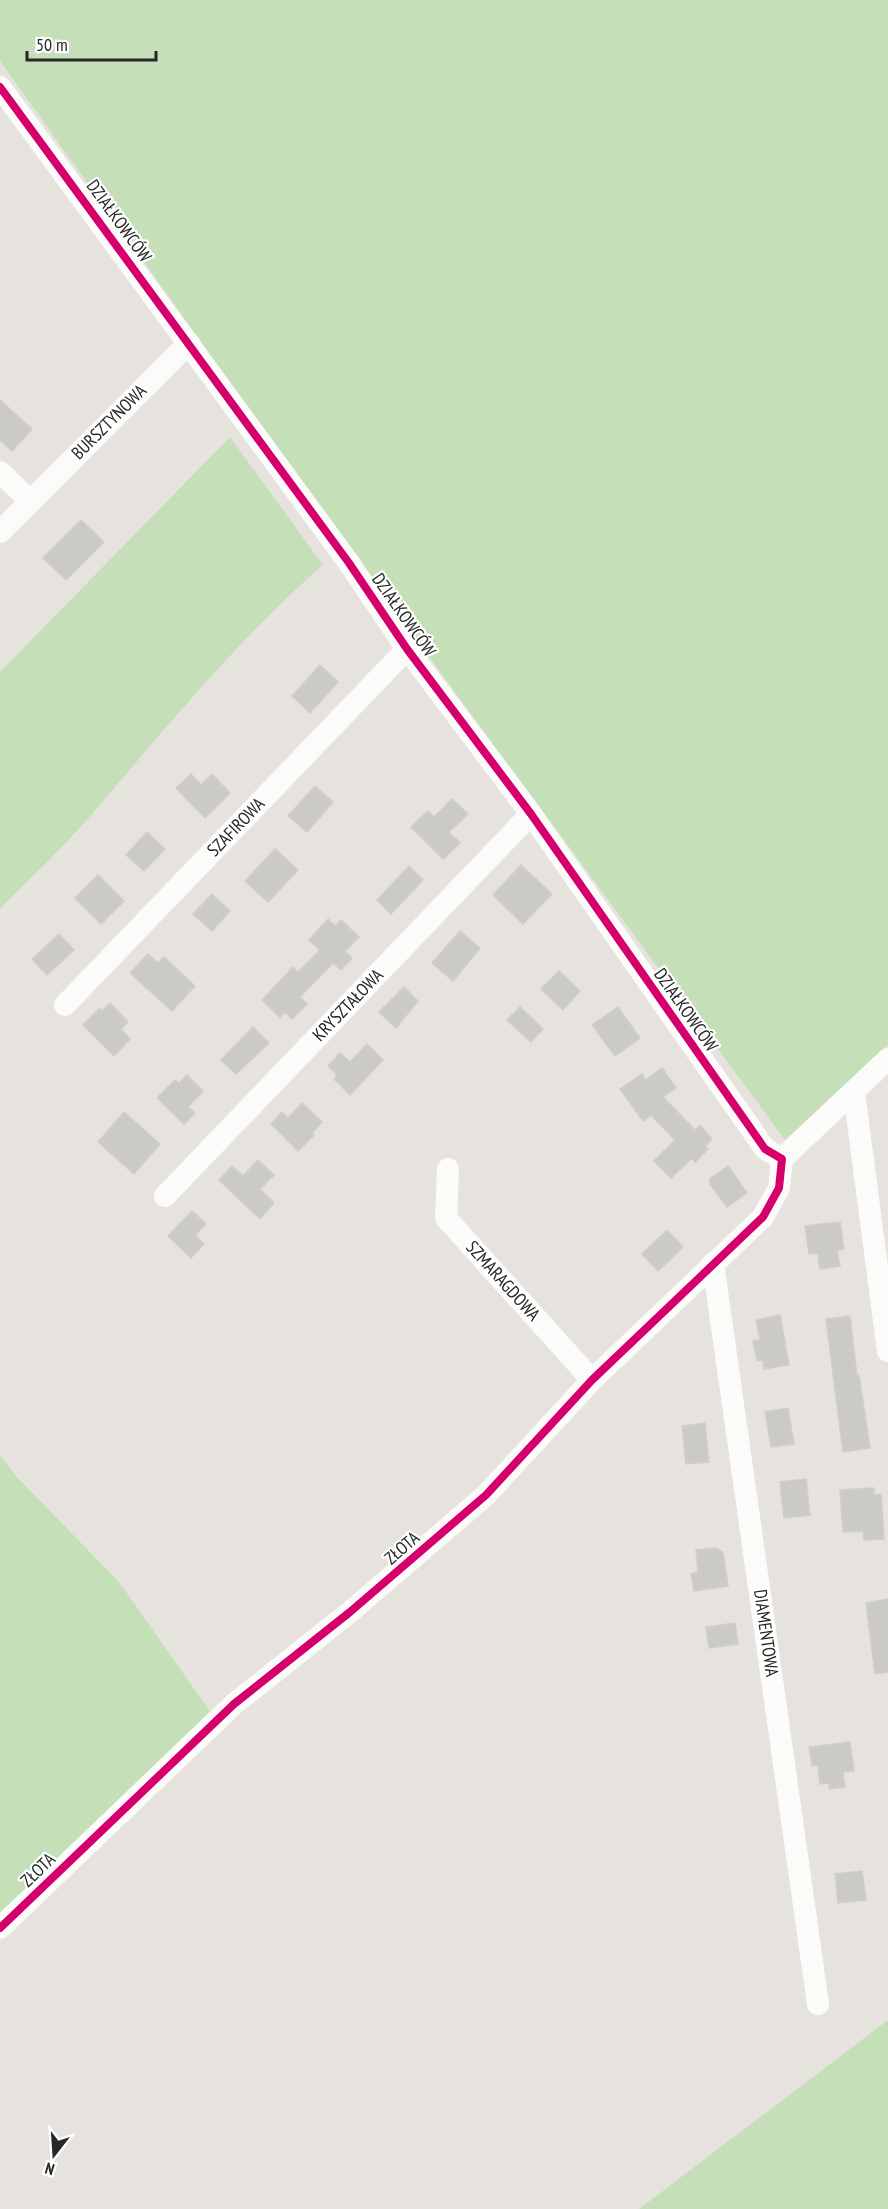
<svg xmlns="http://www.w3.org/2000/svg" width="888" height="2209" viewBox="0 0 888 2209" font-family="'PT Sans Narrow',sans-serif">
  <rect width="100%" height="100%" fill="#e6e3de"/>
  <path fill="#c5dfb9" d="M0,0h888v1044l-103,96 -434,-589 -351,-490z
    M230,437l93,128c-85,74 -157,163 -231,249 -28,33 -61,63 -92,95v-237z
    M0,1455l16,21 103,106 102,145 -221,210z
    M888,2020v189h-249z"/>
  <path fill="#cccac7" stroke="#d0ceca" stroke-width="1.5" d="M0,400l32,29 -20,22 -12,-11z
    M81,520l23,22 -38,38 -23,-22z
    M320,665l18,17 -28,31 -18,-17z
    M191,774l10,11 11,-11 18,19 -25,25 -29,-30z
    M315,786l18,16 -26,30 -19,-16z
    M452,799l16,15 -19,18 11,11 -17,16 -32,-32 17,-16 6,6z
    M147,832l18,17 -21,22 -18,-16z
    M275,849l23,21 -30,32 -23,-21z
    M521,865l31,29 -29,30 -30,-29z
    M409,866l14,14 -32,34 -14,-14z
    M98,875l26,26 -23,23 -26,-26z
    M212,894l18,17 -18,20 -19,-17z
    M328,919l7,7 6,-6 18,17 -14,14 7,7 -11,12 -8,-7 -33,34 7,7 -15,15 -7,-7 -5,5 -18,-17 31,-33 5,5 22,-22 -11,-10z
    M460,931l20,17 -27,33 -21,-18z
    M59,934l15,16 -27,25 -15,-16z
    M148,954l10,9 6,-6 31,29 -23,25 -42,-38z
    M559,971l21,20 -17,19 -22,-21z
    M404,987l14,14 -22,27 -17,-16z
    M110,1003l18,19 -7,7 9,10 -16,17 -31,-31 17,-17 2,3z
    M520,1007l23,22 -12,13 -24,-22z
    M618,1007l22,31 -25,18 -23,-31z
    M253,1027l16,16 -33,31 -15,-14z
    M367,1044l16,16 -33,35 -16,-16 3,-4 -9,-9 12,-13 10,9z
    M662,1068l14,20 -13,9 32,33 5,-5 12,14 -7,7 3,3 -13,13 -3,-4 -21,20 -17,-17 21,-21 -24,-25 -8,6 -23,-32 22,-15 4,6z
    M187,1075l16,16 -15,16 7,6 -11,11 -27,-26 18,-18 4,3z
    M302,1103l20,19 -10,11 2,2 -16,16 -27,-27 11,-12 6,6z
    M124,1112l36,32 -26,30 -36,-32z
    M258,1160l16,15 -14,14 14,14 -14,16 -41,-39 13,-14 11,10z
    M728,1166l19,27 -20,14 -17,-23v-5z
    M192,1211l14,13 -11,11 9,9 -13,14 -23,-22z
    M840,1222l4,27 -7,1 3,16 -20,3 -2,-16 -9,1 -4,-28z
    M667,1230l16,17 -25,24 -16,-17z
    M780,1315l9,50 -25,4 -1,-9 -6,1 -4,-20 7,-1 -4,-20z
    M850,1316l7,60 2,-1 11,73 -27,4 -17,-133z
    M788,1408l6,36 -23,3 -6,-35z
    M705,1423l4,39 -23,2 -4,-38z
    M806,1479l4,36 -26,3 -4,-36z
    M874,1488v7l7,-1 3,45 -20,1 -1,-9 -20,1 -3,-42z
    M715,1548l8,4 5,34 -34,5 -3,-17 7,-2 -2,-22z
    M888,1599v73l-13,2 -9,-71z
    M735,1623l3,21 -29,4 -3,-21z
    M850,1742l4,29 -11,1 2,15 -16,2v-6l-9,1 -2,-19 -6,1 -3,-19z
    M862,1871l4,29 -28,3 -3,-29z"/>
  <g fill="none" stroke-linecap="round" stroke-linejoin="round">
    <path stroke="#fbfbfa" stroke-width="22" d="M0,87l349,476 58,86 124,165 234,335 17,10
      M0,472l29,28
      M0,532l189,-189
      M65,1005l342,-356
      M854,1092l34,259
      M782,1159l106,-100
      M448,1169l-2,49 146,162
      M165,1196l366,-382
      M713,1263l105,741
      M0,1928l234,-224 116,-92 136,-117 106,-115 171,-163 16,-29 3,-29"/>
    <defs>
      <path id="cycleway" d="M0,87l349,476 58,86 124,165 234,335 17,10 -3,29 -16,29 -171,163 -106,115 -136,117 -116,92 -234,224"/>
    </defs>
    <use href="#cycleway" stroke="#fff" stroke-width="11"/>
    <use href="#cycleway" stroke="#d6006c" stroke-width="8"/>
  </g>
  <g text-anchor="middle" stroke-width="4.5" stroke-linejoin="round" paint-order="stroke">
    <g font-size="18" fill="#272727" stroke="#fff">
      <text transform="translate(119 221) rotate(54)" y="6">DZIAŁKOWCÓW</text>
      <text transform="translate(109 422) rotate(-45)" y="6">BURSZTYNOWA</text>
      <text transform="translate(404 615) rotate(55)" y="6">DZIAŁKOWCÓW</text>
      <text transform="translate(236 827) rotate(-46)" y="6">SZAFIROWA</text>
      <text transform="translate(348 1005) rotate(-46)" y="6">KRYSZTAŁOWA</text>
      <text transform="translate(686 1010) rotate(55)" y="6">DZIAŁKOWCÓW</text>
      <text transform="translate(503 1281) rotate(48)" y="6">SZMARAGDOWA</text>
      <text transform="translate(402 1548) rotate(-41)" y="6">ZŁOTA</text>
      <text transform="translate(766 1633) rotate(82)" y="6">DIAMENTOWA</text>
      <text transform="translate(38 1870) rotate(-44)" y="6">ZŁOTA</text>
    </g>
  </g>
  <g transform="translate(54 2155) rotate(197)" stroke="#ffffff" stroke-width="4.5" paint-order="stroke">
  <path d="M0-4.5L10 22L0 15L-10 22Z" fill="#272727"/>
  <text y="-9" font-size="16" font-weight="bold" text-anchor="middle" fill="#272727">N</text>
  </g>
  <path d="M27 51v9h129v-9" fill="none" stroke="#272727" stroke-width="3"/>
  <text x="36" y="51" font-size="18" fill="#272727" stroke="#ffffff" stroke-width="4.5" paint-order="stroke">50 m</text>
</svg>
